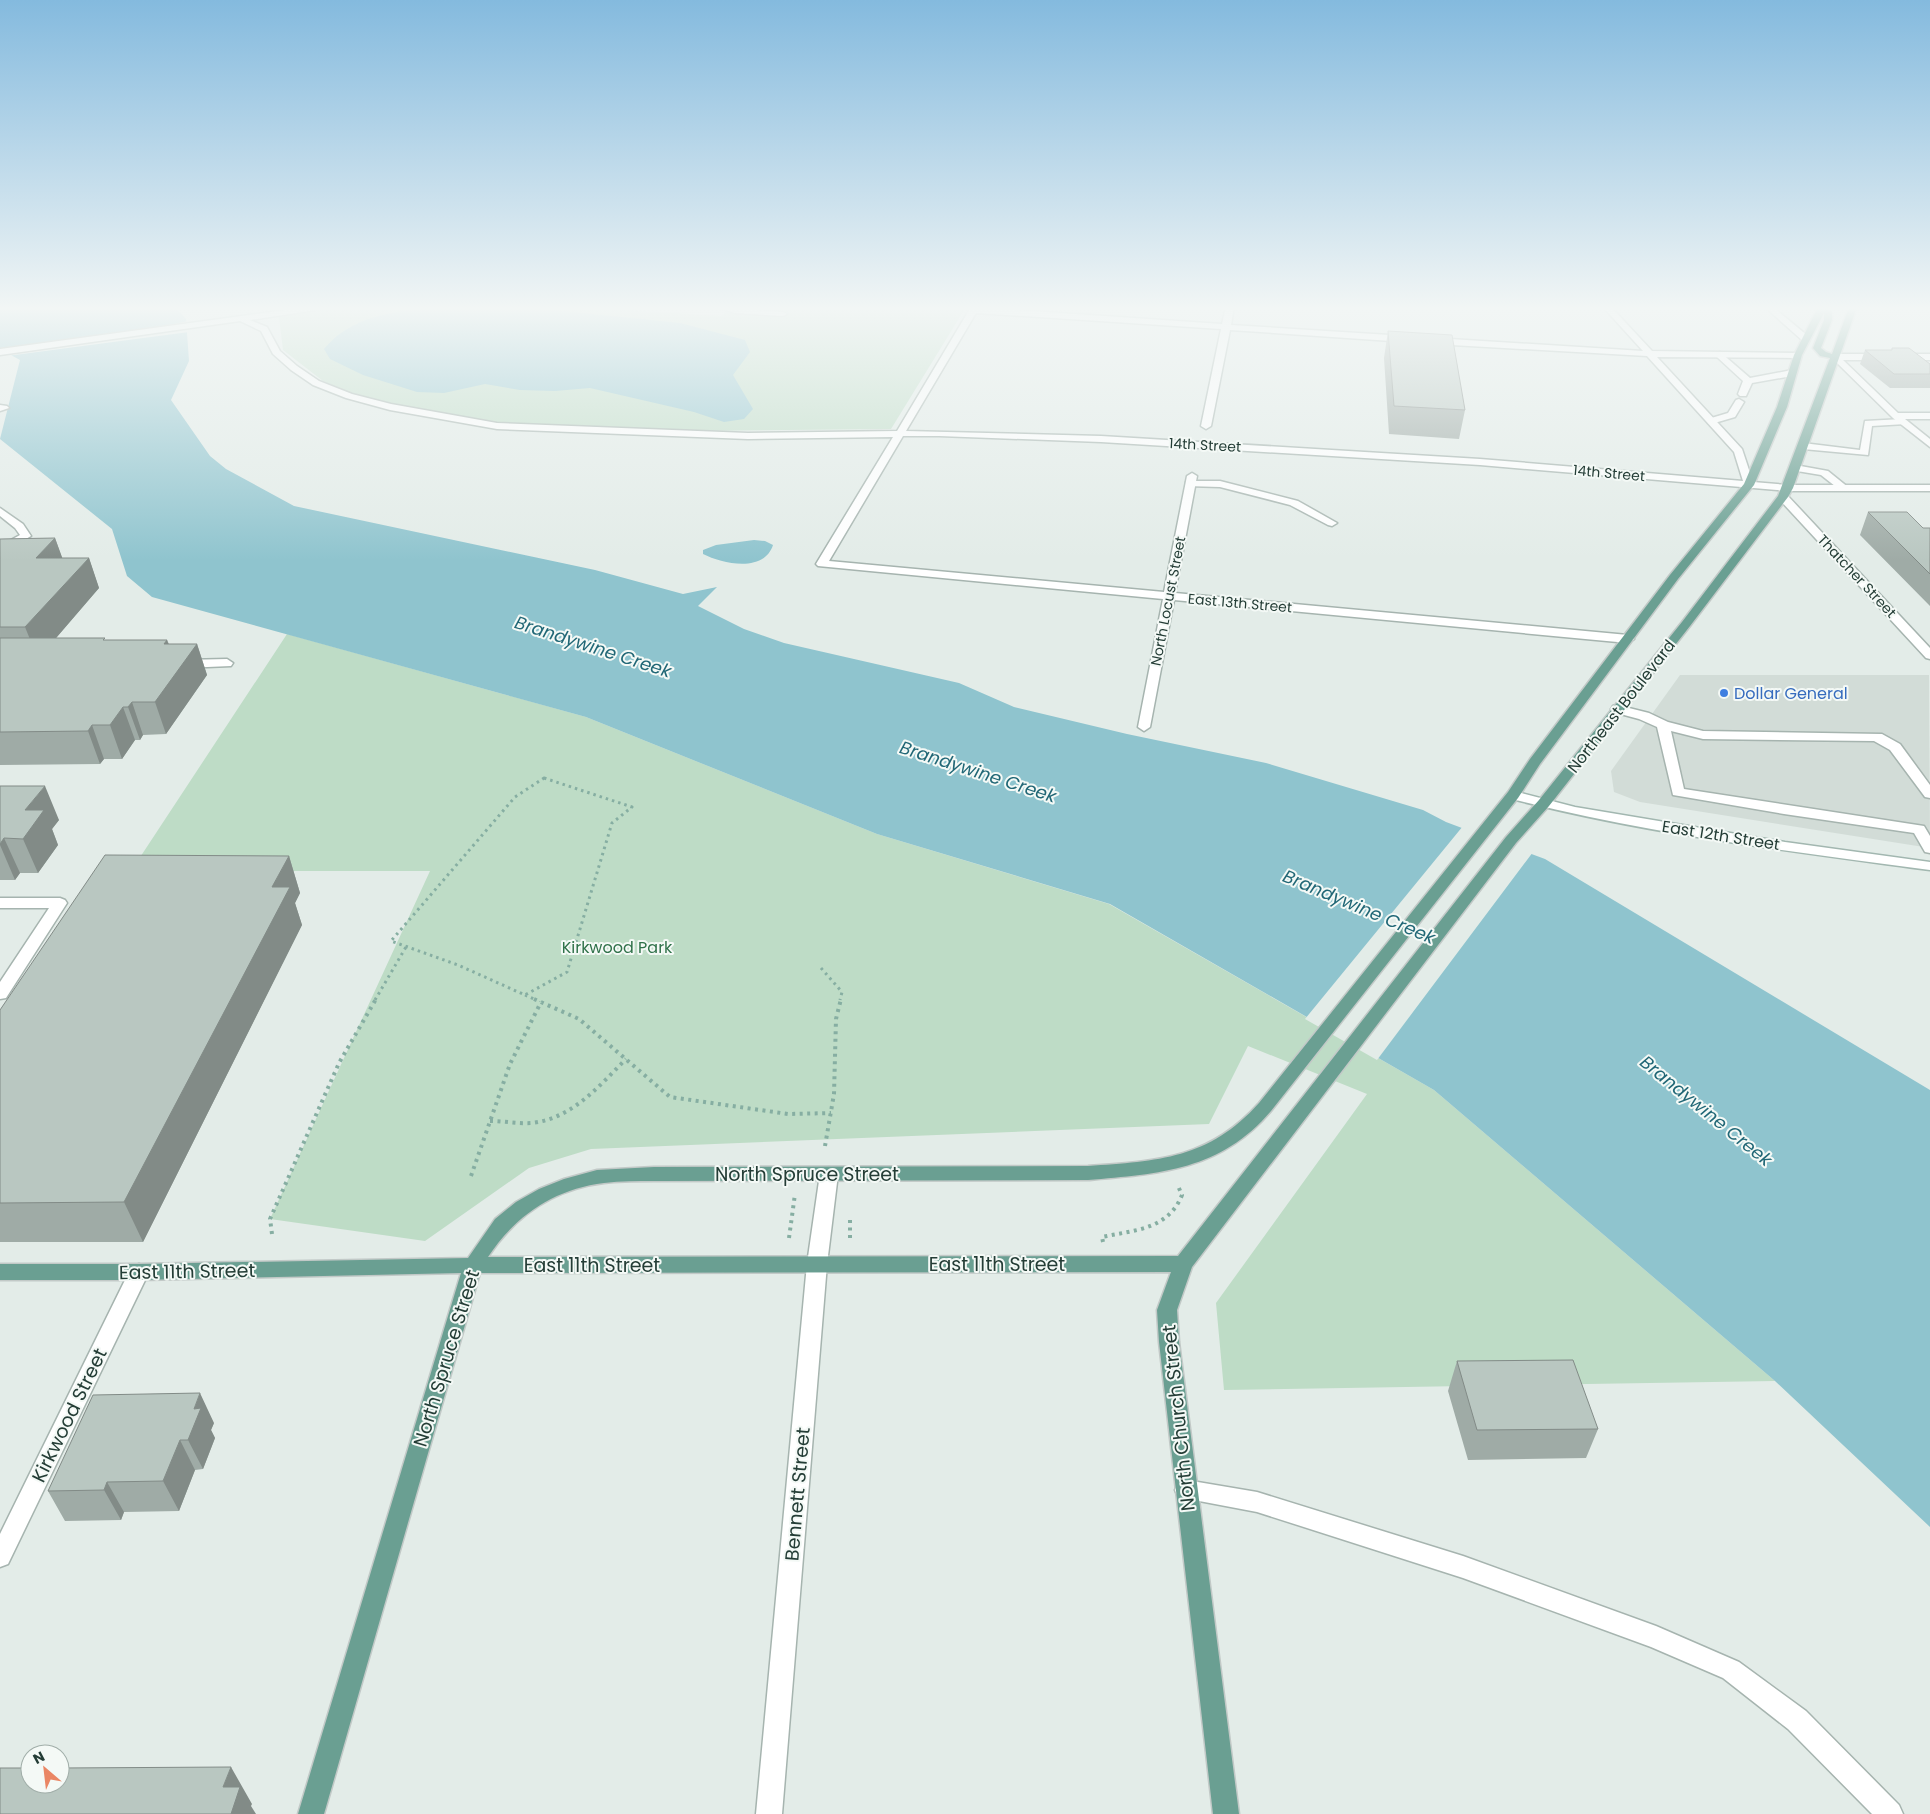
<svg xmlns="http://www.w3.org/2000/svg" width="1930" height="1814" viewBox="0 0 1930 1814" font-family="Poppins,sans-serif">
  <rect width="100%" height="100%" fill="#e3ece8"/>
  <path fill="#d2dcd7" d="M1680,675h249l1,173 -290,-46 -26,-10 -3,-21z"/>
  <path fill="#bedcc6" d="M341,307h236l145,9 8,-9h236l-75,122 -200,2 -187,-5 -130,-23 -51,-22 -40,-31 -4,-33z
    M287,634l299,83 291,117 232,70 325,186 341,291 -551,9 -8,-87 151,-209 -119,-48 -39,78 -618,25 -62,19 -104,73 -155,-22 160,-348h-299z"/>
  <path fill="#8fc4ce" d="M0,307h175l11,12 3,42 -18,39 39,56 16,13 68,37 301,64 88,24 34,-7 -19,19 46,23 40,14 175,40 55,24 113,27 139,29 157,47 23,12 99,37 385,231v437l-155,-146 -341,-291 -324,-186 -233,-70 -291,-117 -434,-120 -25,-21 -15,-47 -112,-90 20,-79 -20,-11z
    M457,307h46l50,3 127,13 65,17 5,12 -17,23 20,34 -9,10 -20,3 -30,-10 -104,-24 -35,3 -35,-1 -35,-6 -41,9 -27,-1 -54,-17 -33,-16 -6,-10c32,-39 86,-39 133,-42z
    M754,540l11,1 8,4c-9,28 -50,19 -70,9v-4l13,-5z"/>
  <path fill="#e3ece8" d="M188,321l1,11 -182,24 -7,-4v-4l170,-23z
    M1463,826l70,26 -156,208 -72,-41z"/>
  <g fill="none" stroke-linecap="round" stroke-linejoin="round">
    <defs>
      <path id="service" d="M717,307l66,5 4,2 -4,2 -48,-3z
        M1720,352l30,26 42,-8 4,3 -4,3 -40,7 -6,13h-6l-2,-2 5,-13 -26,-24v-4z
        M1739,399l5,3 -9,15 -24,7 -3,-1v-4l20,-6 8,-13z
        M1903,419l5,3 -2,2 -34,2 -4,29 -65,-6 -5,-3 5,-3 57,7 5,-29z
        M1795,465l33,6 21,17 -1,2h-8l-19,-15 -30,-5 -1,-2z
        M1190,481h30l78,20 39,22 -5,3 -4,-1 -38,-20 -70,-18 -34,-1v-4z
        M0,508l23,16 8,12 -31,18v-8l20,-11 -5,-7 -15,-12z
        M227,659l6,4 -2,3 -47,2 -6,-4 6,-4z
        M1617,705l32,8 19,9 35,9 179,3 18,10 30,41v13l-5,-1 -35,-47 -16,-9 -171,-2 -32,-8 13,58 240,37 6,10v17l-5,-1 -11,-19 -130,-19 -111,-19 -16,-68 -18,-8 -26,-7 -2,-3 2,-3z
        M1186,1480l71,12 206,64 193,70 83,36 67,49 93,94 4,9h-31l-84,-85 -65,-51 -72,-31 -188,-69 -206,-66 -79,-15 -3,-7 3,-7z"/>
      <path id="minor" d="M308,307h18l-4,2 -72,11 17,7 13,24 17,15 22,15 33,13 39,10 106,19 251,10 149,-2 74,-124 251,17 4,-17h8l-3,18 175,11 4,3 -4,3 -176,-12 -19,96 -5,3 -5,-3 20,-97 -245,-16 -70,118 195,5 379,23 263,22 -9,-29 -87,-96 -213,-12 -4,-3 4,-3 209,13 -40,-44h8l41,44 149,2v4l-3,1 -141,-1 85,92 11,33 35,3h142v6h-142l-308,-26 -379,-23 -162,-6h-36l-74,125 335,31 23,-116 5,-3 5,3 -22,117 453,42 6,4 -6,4 -454,-43 -24,127 -6,4 -6,-4 25,-128 -345,-33 -2,-2 77,-127 -145,2 -251,-10 -107,-19 -44,-12 -33,-13 -22,-15 -18,-16 -12,-23 -21,-10 -240,34v-6z
        M1765,307h8l36,30v4h-6z
        M1930,354v6h-87l55,53h32v6h-25l25,20v8l-37,-29 -62,-61 4,-3z
        M0,405l7,1 2,2 -9,3z
        M1783,494l4,1 143,153v11l-4,-1 -147,-159v-4z
        M0,898h60l5,2 2,3 -61,95 -6,1v-17l49,-74h-49z
        M829,1167l6,2 3,5 -11,90 -45,550h-26l51,-550 13,-90 3,-5z
        M139,1264l7,3 3,5 -141,292 -8,3v-33l129,-262 3,-5z"/>
      <path id="secondary" d="M1513,791l62,16 210,35 145,20v8c-141,-19 -284,-36 -422,-72l-2,-3z"/>
      <path id="primary" d="M1818,307h9l5,5v8l-11,28 5,4 6,2 17,-47h8l-64,181 -5,9 -98,129 -141,180 -33,37 -324,424 -15,43 2,32 60,472h-26l-54,-472 -2,-32 14,-38 -691,1 -156,541h-26l163,-541 -322,7h-139v-16h139l329,-6 27,-39 21,-17 23,-13 25,-10 33,-9 57,-3 434,-1c70,-5 121,-7 171,-63l249,-311 22,-33 140,-184 74,-91 33,-77 17,-52zM1824,313v7l-11,28 7,8 10,2 -52,138 -96,126 -143,178 -33,37 -328,419 -690,1c27,-41 66,-68 116,-74 17,-2 33,-2 50,-2l434,-1c72,-6 133,-10 183,-69l247,-313 22,-34 138,-185 76,-94 33,-78 15,-52z"/>
    </defs>
    <use href="#service" stroke="#a6b4af" stroke-width="3"/>
    <use href="#minor" stroke="#a6b4af" stroke-width="3"/>
    <use href="#secondary" stroke="#a2b7b0" stroke-width="3"/>
    <use href="#primary" stroke="#c2c9c7" stroke-width="3"/>
    <path stroke="#86aea2" stroke-width="3" stroke-dasharray="2.5 4" stroke-linecap="butt" d="M544,778l88,29 -20,16 -45,149 -42,23 -67,-30 -67,-24 124,-144z
      M821,968l21,24 -2,8
      M525,995l11,5
      M375,1000l31,-53"/>
    <path stroke="#86aea2" stroke-width="4" stroke-dasharray="3 4.5" stroke-linecap="butt" d="M534,999l45,20 91,78 118,17 43,-1
      M490,1121c14,0 28,3 42,2 41,-5 67,-37 94,-64
      M825,1146l9,-52 2,-75 5,-20
      M471,1176l39,-112 31,-62
      M850,1220v21
      M272,1234l-2,-15 69,-156 37,-64
      M789,1238l6,-44
      M1103,1242l-1,-5c32,-7 66,-7 80,-42l-4,-9"/>
    <use href="#service" fill="#fff" fill-rule="evenodd"/>
    <use href="#minor" fill="#fff" fill-rule="evenodd"/>
    <use href="#secondary" fill="#fff" fill-rule="evenodd"/>
    <use href="#primary" fill="#6a9f92" fill-rule="evenodd"/>
  </g>
  <path fill="#9faba6" d="M576,307h68l-3,2 -9,1z
    M1388,331l77,79 -6,29 -70,-5 -5,-76z
    M1865,350l65,14v24h-40l-30,-24z
    M1868,512l55,16h7v78l-70,-71z
    M55,538l7,20h27l10,30 -43,50 50,2h61l2,4h28l10,31 -41,59 -23,1 -3,5h-5l-13,19h-18l-4,5 -100,1v-226z
    M0,786l59,34 -7,9 6,16 -20,28h-18l-5,7h-15z
    M289,856l11,37 -5,10 7,22 -159,317h-143v-232z
    M1457,1361l141,68 -12,29 -118,2 -20,-69z
    M214,1423l-3,7 4,8 -12,31 -8,1 -16,41 -55,1 -3,8 -56,1 -17,-30z"/>
  <path fill="#828b87" d="M632,307h12l-3,2 -9,1z
    M55,538l11,30 -30,-10z
    M89,558l10,30 -61,71 -13,-32z
    M167,640l10,30 20,-26 10,31 -41,59 -11,-32 9,-58z
    M132,702l11,33 -3,5 -12,-33z
    M123,707l12,33 -13,19 -12,-34z
    M92,725l12,34 -4,5 -12,-33z
    M45,786l14,34 -7,9 6,16 -20,28 -15,-34 2,-29z
    M4,838l16,35 -5,7 -15,-35v-1z
    M289,856l11,37 -5,10 7,22 -159,317 -19,-40 148,-315z
    M200,1393l14,30 -3,7 4,8 -12,31 -15,-29 6,-31z
    M180,1440l15,30 -16,41 -16,-30z
    M107,1482l17,30 -3,8 -17,-30z
    M231,1767l21,37 -1,2 5,8h-25l-8,-27z"/>
  <path fill="#b9c7c1" stroke="#828b87" d="M1388,331l64,4 13,75 -71,-4z
    M1892,348h17l21,16v10h-36l-29,-24h27z
    M1868,512h39l16,16h7v46z
    M55,538l-19,20h53l-64,69h-25v-88z
    M0,638h105l-2,2h64l-3,4h33l-42,58h-23l-4,5h-5l-13,18h-18l-4,6 -88,1z
    M0,786h45l-20,24h19l-21,29 -19,-1 -4,6z
    M105,855l184,1 -17,31h18l-166,315 -124,1v-193z
    M1573,1360l25,69 -121,1 -20,-69z
    M200,1393l-6,16 7,-1 -13,32h-8l-17,41 -56,1 -3,8 -56,1 45,-96z
    M231,1767l-8,20h17l-9,27h-231v-46h30v16h30v-16z"/>
  <linearGradient id="sky" x2="0" y2="1"><stop stop-color="#84bade"/><stop offset="0.55" stop-color="#f2f6f5"/><stop offset="1" stop-color="#f2f6f5" stop-opacity="0"/></linearGradient>
  <rect width="1930" height="561" fill="url(#sky)"/>
  <circle fill="#3f7fe0" stroke="#f4f9f6" stroke-width="2" cx="1724" cy="693" r="5"/>
  <g text-anchor="middle" stroke-width="4" stroke-linejoin="round" paint-order="stroke">
    <g font-size="14" fill="#243d36" stroke="#f4f9f6">
      <text transform="translate(1205 445) rotate(3)" y="5">14th Street</text>
      <text transform="translate(1609 473) rotate(5)" y="5">14th Street</text>
      <text transform="translate(1857 576) rotate(47)" y="5">Thatcher Street</text>
      <text transform="translate(1168 601) rotate(-79)" y="5">North Locust Street</text>
      <text transform="translate(1240 603) rotate(5)" y="5">East 13th Street</text>
    </g>
    <g font-size="16" fill="#366cbe" stroke="#f4f9f6" text-anchor="start">
      <text x="1734" y="699">Dollar General</text>
    </g>
    <g font-size="16" fill="#243d36" stroke="#f4f9f6">
      <text transform="translate(1621 706) rotate(-52)" y="6">Northeast Boulevard</text>
      <text transform="translate(1721 835) rotate(9)" y="6">East 12th Street</text>
    </g>
    <g font-size="16" fill="#30724a" stroke="#f4f9f6">
      <text x="617" y="953">Kirkwood Park</text>
    </g>
    <g font-size="18" font-style="italic" fill="#216776" stroke="#f4f9f6">
      <text transform="translate(593 647) rotate(18)" y="6">Brandywine Creek</text>
      <text transform="translate(978 772) rotate(18)" y="6">Brandywine Creek</text>
      <text transform="translate(1359 907) rotate(23)" y="6">Brandywine Creek</text>
      <text transform="translate(1706 1111) rotate(39)" y="6">Brandywine Creek</text>
    </g>
    <g font-size="19" fill="#243d36" stroke="#f4f9f6">
      <text x="807" y="1181">North Spruce Street</text>
      <text x="997" y="1271">East 11th Street</text>
      <text x="592" y="1272">East 11th Street</text>
      <text transform="translate(187 1271) rotate(-1)" y="7">East 11th Street</text>
      <text transform="translate(446 1358) rotate(-73)" y="7">North Spruce Street</text>
      <text transform="translate(69 1415) rotate(-64)" y="7">Kirkwood Street</text>
      <text transform="translate(1178 1418) rotate(-96)" y="7">North Church Street</text>
      <text transform="translate(797 1494) rotate(-85)" y="7">Bennett Street</text>
    </g>
  </g>
  <g transform="translate(45 1769) rotate(332)"><circle r="24" fill="#f4f9f6" stroke="#a1aea9"/>
  <path d="M0-4L9 19L0 12L-9 19Z" fill="#ea8664"/>
  <text y="-8" font-size="14" font-weight="bold" text-anchor="middle" fill="#243d36">N</text>
  </g>
</svg>
